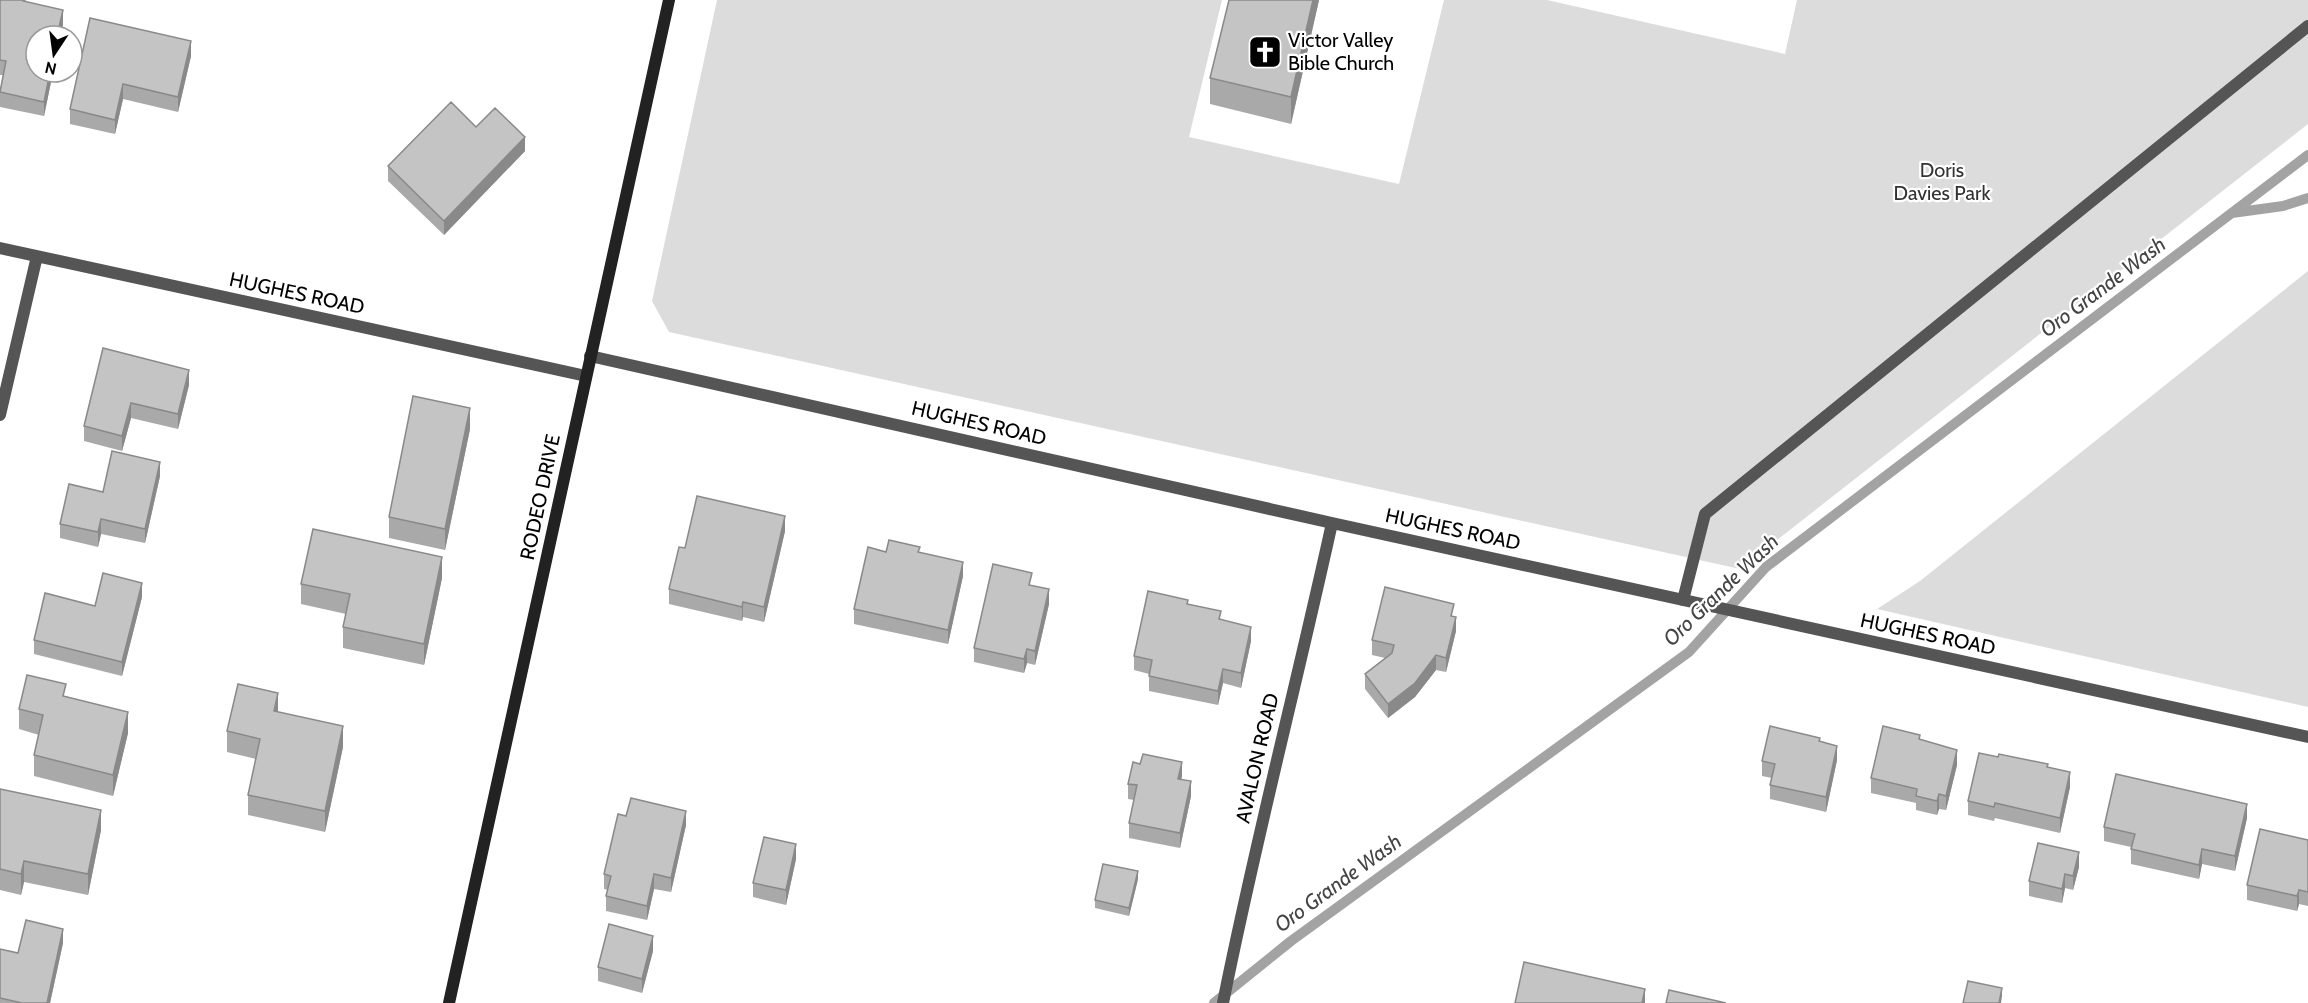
<svg xmlns="http://www.w3.org/2000/svg" width="2308" height="1003" viewBox="0 0 2308 1003" font-family="Cabin,sans-serif">
  <rect width="100%" height="100%" fill="#fff"/>
  <path fill="#dcdcdc" d="M717,0h505l-33,137 210,47 45,-184h103l238,54 12,-54h511v124l-568,445 -1071,-237 -17,-31z
    M2308,271v436l-431,-98 43,-28z"/>
  <g fill="none" stroke-linecap="round" stroke-linejoin="round">
    <path stroke="#a3a3a3" stroke-width="10" d="M2232,213l51,-7 25,-8
      M1214,1003l77,-62 398,-289 77,-85 542,-412"/>
    <path stroke="#555" stroke-width="12" d="M1683,600l22,-86 603,-488"/>
    <path stroke="#555" stroke-width="12" d="M0,248l586,128
      M590,356l742,167 976,214
      M0,415l37,-159
      M1223,1003c32,-161 74,-320 109,-480"/>
    <path stroke="#222" stroke-width="12" d="M449,1003l220,-1003"/>
  </g>
  <path fill="#a9a9a9" d="M0,0h26v2l37,23 -19,91 -44,-9v-17l3,-15h-3z
    M1319,0l-28,124 -81,-20v-26z
    M90,18l101,38 -13,56 -55,-13 -8,35 -45,-10v-15z
    M476,127l49,24 -81,84 -56,-54v-15z
    M103,348l86,37 -11,44 -47,-11 -9,33 -38,-10v-15z
    M470,429l-25,121 -56,-12v-21z
    M160,476l-15,67 -44,-9 -3,13 -38,-9v-14l43,-32z
    M785,531l-21,91 -21,-5 -1,4 -73,-17v-15l16,-41z
    M886,552h34l43,24 -15,68 -94,-20v-15z
    M442,578l-18,87 -81,-17v-21l3,-13 -45,-10v-20z
    M1032,585l17,19 -14,61 -8,-2 -3,10 -50,-11v-14z
    M142,597l-20,79 -88,-22v-14z
    M1188,605l33,14 30,22 -10,47 -18,-5 -5,22 -69,-14v-17l-15,-4v-14z
    M1454,616l2,15 -10,41 -10,-2 -21,27 -27,21 -23,-29v-15l20,-16 -13,-3v-15z
    M66,696l62,37 -15,63 -79,-20v-21l5,-20 -20,-6v-20z
    M278,712l65,35 -18,85 -77,-17v-20l8,-36 -29,-7v-21z
    M1920,740l37,25 -11,45 -7,-1 -2,6 -21,-5v-7l-45,-10v-15z
    M1820,742l17,18 -11,52 -56,-13v-14l2,-7 -10,-2v-15z
    M2048,767l22,20 -10,46 -65,-15 -1,3 -26,-6v-14z
    M1182,776l-1,4 10,16 -11,52 -51,-10v-15l5,-23 -6,-1v-15z
    M0,789l101,41 -13,65 -64,-13 -3,13 -21,-5z
    M626,816l60,9 -15,67 -17,-3 -7,31 -41,-9v-15l2,-6 -4,-1v-15z
    M2247,818l-12,53 -33,-7 -3,15 -68,-15v-17l-27,-6v-14z
    M2308,840v66l-9,-2 -2,7 -50,-11v-15z
    M796,859l-10,46 -33,-8v-14z
    M2079,867l-6,23 -8,-2 -3,15 -33,-7v-15z
    M1138,879l-9,37 -34,-8v-8z
    M63,943l-13,60h-50v-54l18,4z
    M653,951l-11,42 -44,-12v-14z"/>
  <path fill="#898989" d="M1313,0h6l-28,124v-27z
    M63,10v15l-3,11h-3z
    M191,41v15l-13,56v-15z
    M50,72h3l-9,44v-14z
    M123,84v15l-8,35v-14z
    M525,137v14l-81,84v-14z
    M189,370v15l-11,44v-15z
    M131,403v15l-9,33v-15z
    M470,408v21l-25,121v-21z
    M160,462v14l-15,67v-14z
    M785,516v15l-21,91v-15z
    M101,519v15l-3,13v-15z
    M442,557v21l-18,87v-21z
    M963,562v14l-15,68v-14z
    M142,583v14l-20,79v-14z
    M1049,589v15l-14,61v-14z
    M743,602v15l-1,4v-14z
    M1456,617v14l-10,41v-14z
    M1251,627v14l-10,47v-15z
    M1027,649v14l-3,10v-14z
    M1436,655v15l-21,27 -27,21v-14z
    M1223,669v14l-5,22v-14z
    M278,693v21l-4,-3z
    M128,712v21l-15,63v-21z
    M343,726v21l-18,85v-21z
    M1837,746v14l-11,52v-15z
    M1957,750v15l-11,45v-14z
    M1182,762v14l-4,18v-15z
    M2070,772v15l-10,46v-15z
    M1191,781v15l-11,52v-15z
    M1939,794v15l-2,6v-14z
    M2247,804v14l-12,53v-15z
    M101,810v20l-13,65v-21z
    M686,811v14l-15,67v-14z
    M796,844v15l-10,46v-15z
    M2202,849v15l-3,15v-14z
    M2079,852v15l-6,23v-14z
    M24,861v21l-3,13v-21z
    M1138,871v8l-9,37v-8z
    M654,874v15l-7,31v-14z
    M2065,874v14l-3,15v-14z
    M2299,890v14l-2,7v-15z
    M63,929v14l-13,60h-3z
    M653,936v15l-11,42v-14z
    M2002,988v8l-1,7h-2z
    M1645,989v14h-3z"/>
  <path fill="#c4c4c4" stroke="#898989" stroke-width="1.5" d="M0,0h23v1l40,9 -6,26h-21v36h14l-6,30 -44,-10 6,-31 -6,-1z
    M1229,0h84l-22,97 -81,-19z
    M90,18l101,23 -13,56 -55,-13 -8,36 -45,-11z
    M451,102l25,25 19,-19 30,29 -81,84 -56,-55z
    M103,348l86,22 -11,44 -47,-11 -9,33 -38,-10z
    M413,396l57,12 -25,121 -56,-12z
    M112,451l48,11 -15,67 -44,-10 -3,13 -38,-8 9,-40 34,8z
    M697,496l88,20 -21,91 -21,-5 -1,5 -73,-18 10,-42 6,1z
    M313,529l129,28 -18,87 -81,-17 7,-33 -49,-10z
    M889,540l31,7 -2,5 45,10 -15,68 -94,-21 14,-62 18,5z
    M993,564l39,9 -3,12 20,4 -14,62 -8,-2 -3,10 -50,-11z
    M103,573l39,10 -20,79 -88,-22 11,-47 50,13z
    M1385,587l69,17 -3,12 5,1 -10,41 -10,-3 -21,28 -27,21 -23,-30 27,-21 2,-8 -22,-5z
    M1148,591l40,9 -1,4 34,7 -2,8 32,8 -10,46 -18,-4 -5,22 -69,-15 3,-16 -18,-4z
    M27,675l39,9 -3,12 65,16 -15,63 -79,-20 9,-40 -24,-6z
    M238,684l40,9 -4,18 69,15 -18,85 -77,-16 12,-56 -33,-8z
    M1770,726l50,12 -1,3 18,5 -11,51 -56,-12 5,-21 -13,-3z
    M1883,726l37,9 -1,4 38,11 -11,46 -7,-2 -2,7 -21,-5 1,-7 -46,-11z
    M1979,753l19,4 1,-3 49,10 -1,3 23,5 -10,46 -65,-15 -1,4 -26,-6z
    M1143,754l39,8 -4,17 13,2 -11,52 -51,-10 8,-38 -9,-1 5,-22 7,2z
    M2116,774l131,30 -12,52 -33,-7 -3,16 -68,-16 4,-15 -31,-7z
    M0,789l101,21 -13,64 -64,-13 -3,13 -21,-5z
    M631,798l55,13 -15,67 -17,-4 -7,32 -41,-10 5,-20 -7,-2 14,-60 8,2z
    M2260,829l48,11v52l-9,-2 -2,6 -50,-11z
    M764,837l32,7 -10,46 -33,-7z
    M2038,843l41,9 -6,24 -8,-2 -3,15 -33,-8z
    M1103,864l35,7 -9,37 -34,-8z
    M26,920l37,9 -16,74h-25l-22,-5v-49l18,4z
    M609,924l44,12 -11,43 -44,-12z
    M1524,962l121,27 -3,14h-127z
    M1968,981l34,7 -3,15h-36z
    M1669,990l57,13h-60z"/>
  <defs>
    <symbol id="church-square" viewBox="-11 -11 22 22"><rect x="-9" y="-9" width="18" height="18" rx="4" fill="#000" stroke="#fff"/><path d="M-1.2-6h2.4v3.5h3.3v2.4h-3.3V6h-2.4V-.1h-3.3v-2.4h3.3Z" fill="#fff"/></symbol>
  </defs>
  <g fill-rule="evenodd">
    <use href="#church-square" x="1246" y="33" width="38" height="38"/>
  </g>
  <g text-anchor="middle" stroke-width="4.5" stroke-linejoin="round" paint-order="stroke">
    <g font-size="20" fill="#000" stroke="#fff" text-anchor="start">
      <text x="1288" y="47">Victor Valley<tspan x="1288" dy="23">Bible Church</tspan></text>
    </g>
    <g font-size="20" fill="#333" stroke="#fff">
      <text x="1942" y="177">Doris<tspan x="1942" dy="23">Davies Park</tspan></text>
    </g>
    <g font-size="20" fill="#000" stroke="#fff">
      <text transform="translate(297 293) rotate(12)" y="7">HUGHES ROAD</text>
      <text transform="translate(979 423) rotate(13)" y="7">HUGHES ROAD</text>
      <text transform="translate(540 497) rotate(-78)" y="7">RODEO DRIVE</text>
      <text transform="translate(1453 529) rotate(12)" y="7">HUGHES ROAD</text>
      <text transform="translate(1928 634) rotate(12)" y="7">HUGHES ROAD</text>
      <text transform="translate(1257 758) rotate(-77)" y="7">AVALON ROAD</text>
    </g>
    <g font-size="21" font-style="italic" fill="#444" stroke="#fff">
      <text transform="translate(2103 287) rotate(-37)" y="7">Oro Grande Wash</text>
      <text transform="translate(1721 590) rotate(-44)" y="7">Oro Grande Wash</text>
      <text transform="translate(1338 883) rotate(-36)" y="7">Oro Grande Wash</text>
    </g>
  </g>
  <g transform="translate(54 54) rotate(193)"><circle r="28" fill="#ffffff" stroke="#999999" stroke-width="1.5"/>
  <path d="M0-4.5L10 22L0 15L-10 22Z" fill="#000000"/>
  <text y="-9" font-size="16" font-weight="bold" text-anchor="middle" fill="#000000">N</text>
  </g>
</svg>
